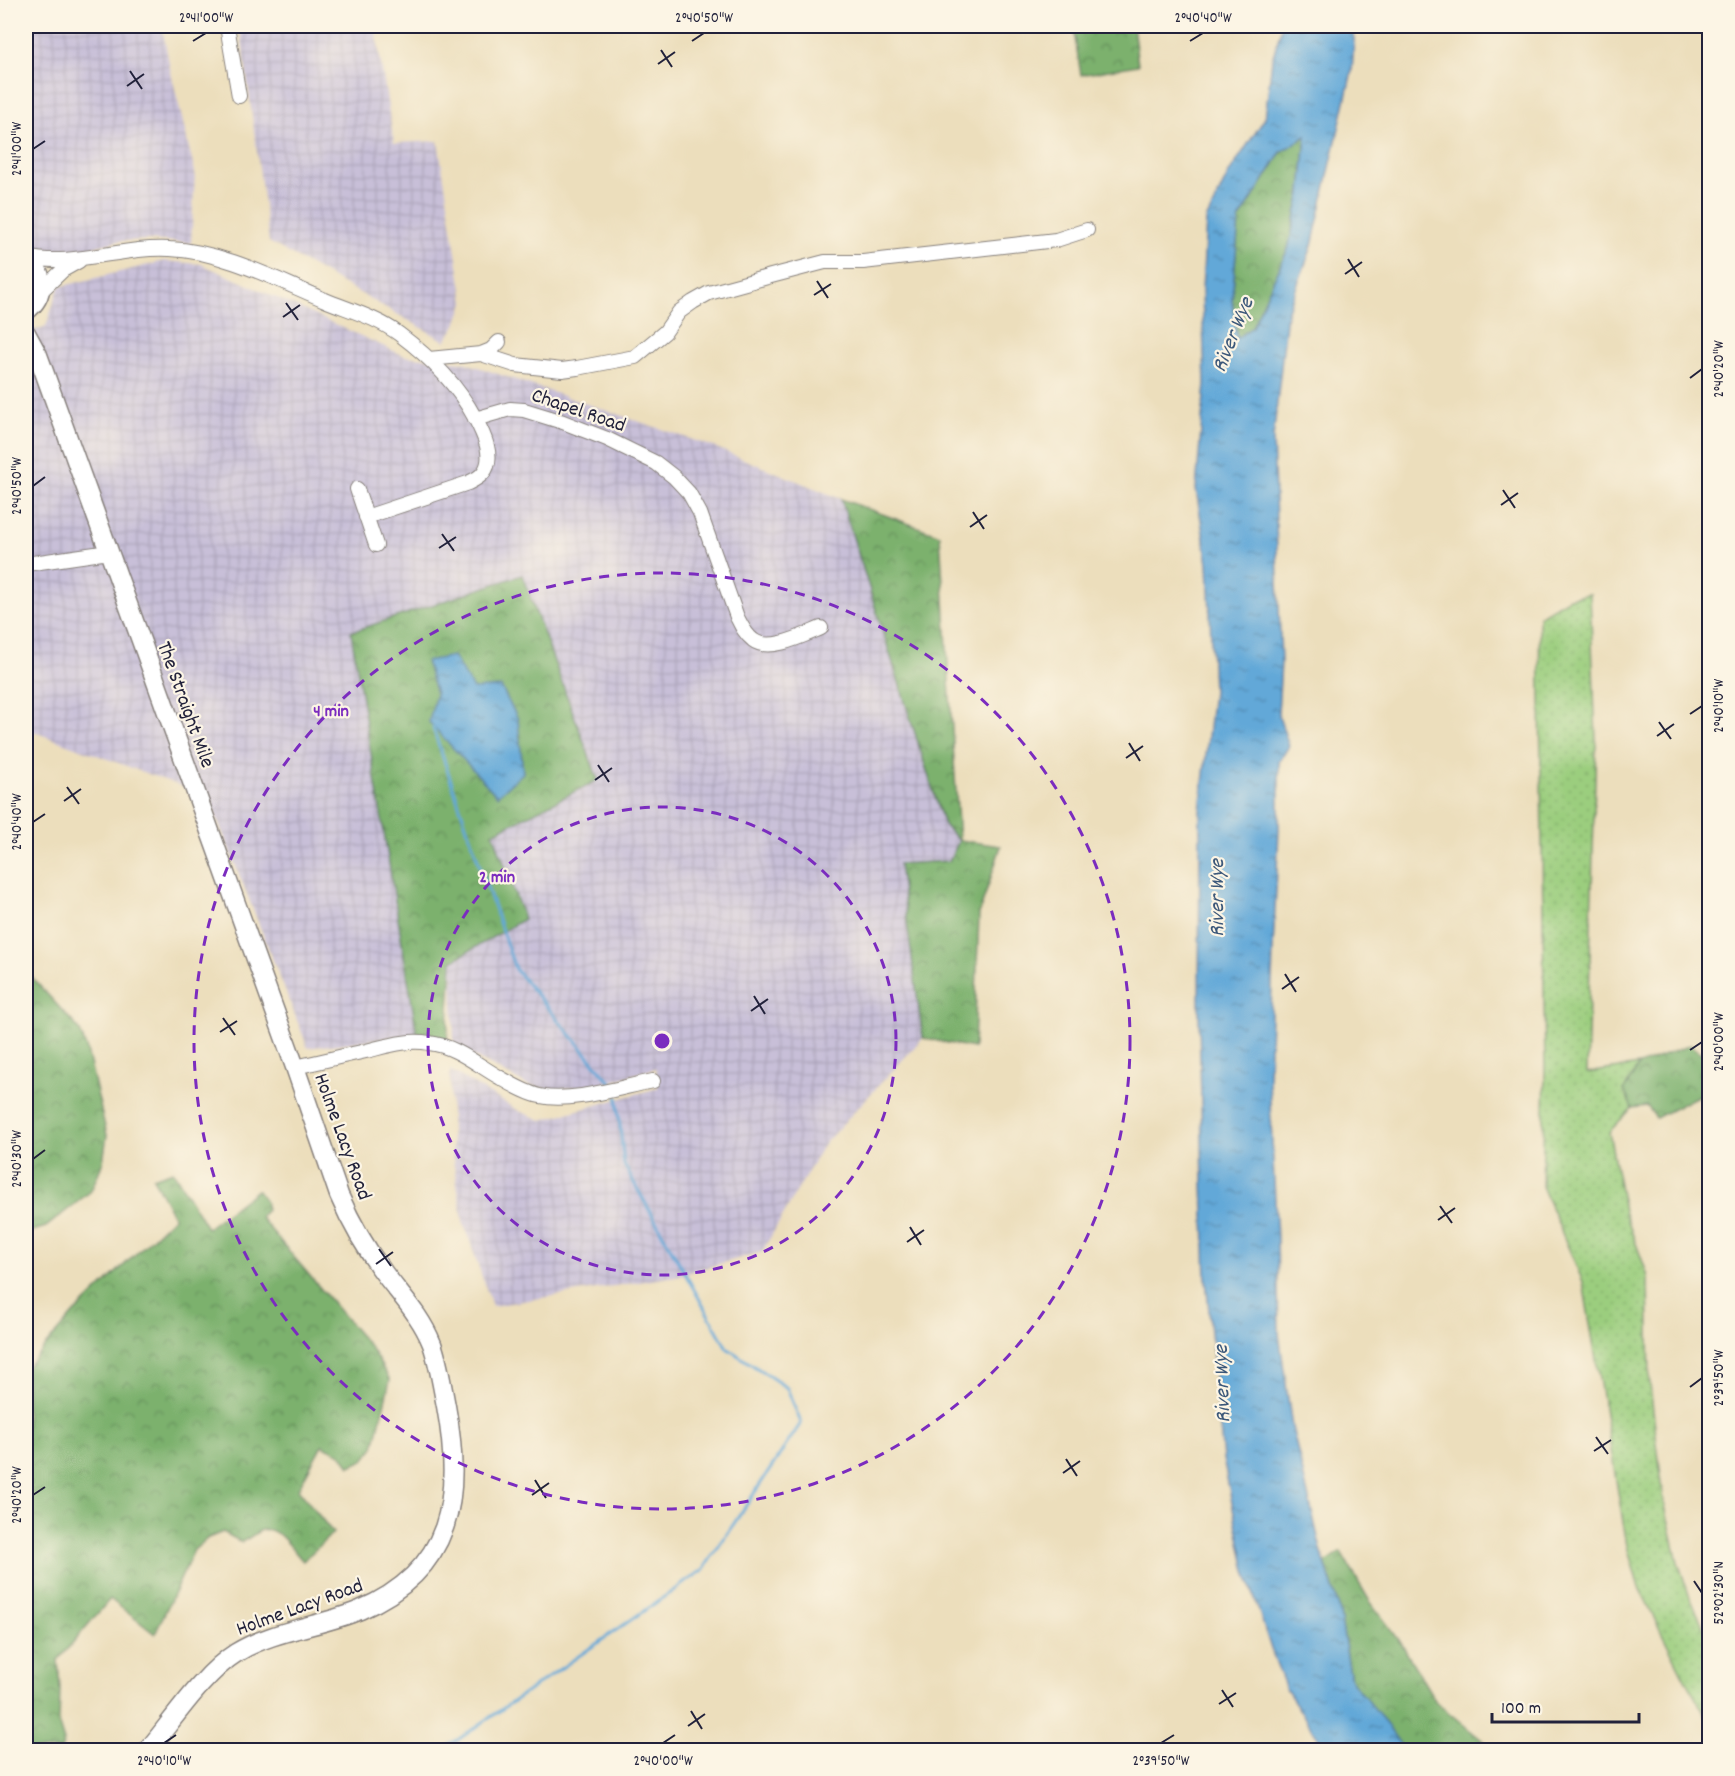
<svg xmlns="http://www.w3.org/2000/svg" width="1735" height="1776" viewBox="0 0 1735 1776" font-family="Dekko,sans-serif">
  <defs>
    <pattern id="industrial-grid" width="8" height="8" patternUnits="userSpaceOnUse" patternTransform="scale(1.5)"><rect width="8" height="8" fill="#c8bfd8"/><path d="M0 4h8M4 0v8" fill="none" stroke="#aca4ba"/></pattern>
    <pattern id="green-dots" width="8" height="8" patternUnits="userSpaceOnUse" patternTransform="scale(1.5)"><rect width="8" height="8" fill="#9bce7e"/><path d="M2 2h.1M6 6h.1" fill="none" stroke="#85b16e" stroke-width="1.8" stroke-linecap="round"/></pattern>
    <pattern id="forest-crowns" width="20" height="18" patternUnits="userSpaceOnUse" patternTransform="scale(1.5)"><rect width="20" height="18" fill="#7cb16d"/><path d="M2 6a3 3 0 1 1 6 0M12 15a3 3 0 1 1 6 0" fill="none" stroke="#65905b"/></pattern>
    <pattern id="water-ripples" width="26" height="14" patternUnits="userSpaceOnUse" patternTransform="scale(1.5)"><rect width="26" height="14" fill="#62a8d8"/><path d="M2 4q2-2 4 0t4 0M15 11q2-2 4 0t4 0" fill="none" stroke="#5088b0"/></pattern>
  </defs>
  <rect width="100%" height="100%" fill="#fcf5e5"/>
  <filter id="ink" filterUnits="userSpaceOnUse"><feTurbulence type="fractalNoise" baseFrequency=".0167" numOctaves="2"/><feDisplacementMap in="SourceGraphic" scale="12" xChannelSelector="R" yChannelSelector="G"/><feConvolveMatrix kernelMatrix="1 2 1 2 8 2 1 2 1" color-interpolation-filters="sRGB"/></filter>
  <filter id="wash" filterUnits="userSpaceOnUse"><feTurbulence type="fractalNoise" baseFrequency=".008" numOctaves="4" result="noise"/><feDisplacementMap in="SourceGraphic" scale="24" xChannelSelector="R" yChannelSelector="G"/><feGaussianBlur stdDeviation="1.35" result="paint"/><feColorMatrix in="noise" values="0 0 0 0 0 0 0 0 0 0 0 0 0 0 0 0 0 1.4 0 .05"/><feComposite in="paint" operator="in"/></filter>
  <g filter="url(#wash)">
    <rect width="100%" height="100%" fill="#ecdebc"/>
    <path fill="url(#industrial-grid)" d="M26,26h136l8,42 25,105 -4,70 -43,-3 -29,1 -38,9 -23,3 -19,-3 -13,-5z
      M240,26h135l19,117 44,-2 26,161 -8,23 -11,16 -176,-99z
      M164,261l37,3 32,14 172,78 58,6 251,85 127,52 103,326 15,16 -10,20 -50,3 24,174 -99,106 -62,108 -86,24 -184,30 -29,-85 -11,-68 -2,-83 69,41 23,9 116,-32 -2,-20 -54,16 -51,6 -24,-5 -73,-39 -2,-85 72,-43 -32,-85 -141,-201 66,402 -109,14 -100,-252 -182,-67v-395l20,-8 13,-39z"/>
    <path fill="url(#green-dots)" stroke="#5e785c" stroke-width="1.5" d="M1590,594l6,147 -9,332 52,-8 -15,25 8,18 -23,24 15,79 24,65 2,109 14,116 14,61 11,33 20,44v82l-20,-34 -50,-99 -12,-42 -44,-264 -41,-96 3,-112 -6,-458 30,-18z"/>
    <path fill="url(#forest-crowns)" stroke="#4f6a54" stroke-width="1.5" d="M1073,26h60l5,39 -57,10z
      M1306,135l-5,58 -13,56 -36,78 -15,11 -5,-38 7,-80 42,-68z
      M841,499l99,36 19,305 42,6 -22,68 -5,134 -51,-10 -24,-174 50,-3 10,-20 -15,-16z
      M522,575l76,205 -105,53 31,86 -72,42 -5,81 -30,-8 -66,-402z
      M26,971l53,58 8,21 20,85 -4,27 -12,29 -45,36 -20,6z
      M1690,1045l19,14v31l-53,28 -9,-12 -15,2 -8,-18 15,-25z
      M173,1171l34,57 50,-38 8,10 2,10 -7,7 110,130 20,33 -16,67 -10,13 -14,6 -9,-12 -19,-9 -24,44 35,44 -30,28c-10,-10 -25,-36 -41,-31 -6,2 -13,9 -21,12l-18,-10 -15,6 -14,12 -39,84 -45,-35 -52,61 2,28 -1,37 5,16 -3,9h-35v-382l46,-53 102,-98 -21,-39z
      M1341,1552l28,48 30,40 37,62 58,48h-90l-53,-70 -12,-72 -14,-45z"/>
    <path fill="url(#water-ripples)" stroke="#42658a" stroke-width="1.5" fill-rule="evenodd" d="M1282,26h73l-3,45 -40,175 -25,67 -14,126 8,223 -3,52 11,32 -10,16v68l-6,119 -4,132 8,158 2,95 13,93 29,123 18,58 12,72 28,34 25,36h-74l-14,-15 -30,-46 -15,-40 -25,-78 -23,-112 -17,-179 -3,-96 -4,-164 1,-209 13,-120 -5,-127 -12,-75 9,-105 -3,-94 4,-70 23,-47 36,-55 7,-58zM1306,136l-5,57 -13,56 -36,78 -15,11 -5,-38 7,-80 42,-68z
      M453,656l20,33 28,-2 17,32 5,54 -26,23 -68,-74 7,-28 -10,-33z"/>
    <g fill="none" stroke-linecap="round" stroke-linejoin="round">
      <path stroke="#62a8d8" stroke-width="3" d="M433,728l82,241 98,116
        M443,1750l260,-180 98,-147 -14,-35 -60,-40 -103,-183 -7,-68"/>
    </g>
  </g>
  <g filter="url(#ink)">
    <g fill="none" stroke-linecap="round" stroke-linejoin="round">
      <defs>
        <path id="minor" d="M227,26l12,70
          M26,257c48,11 95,-11 144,-8 52,2 107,31 155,51 24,10 53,18 74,34 31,23 58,50 76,84 8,15 21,40 8,55 -4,5 -11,8 -15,10l-102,34
          M39,293l24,-23 16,-9
          M481,354l34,11 47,5 15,-2 58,-11 30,-25 14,-20 14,-10 16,-9 62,-17 54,-14h38l193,-22 31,-10
          M429,359l52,-5 10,-4 8,-8
          M475,419l35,-10 14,1 39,12 44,17 49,24 18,14 15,16 11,20 37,104c4,8 8,17 16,23 16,13 51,-5 68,-12
          M357,489l19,56
          M26,564l83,-12
          M295,1067c24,-5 47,-11 71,-16 21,-5 42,-12 63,-8 27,3 47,21 70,34 12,7 27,16 41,19 32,7 81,-9 113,-15"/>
        <path id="major" d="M26,257c20,14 19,40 0,54
          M26,333l12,22 257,712 44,128c12,28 27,54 45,78 17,23 37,43 48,71 7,20 10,42 14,62 17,91 7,164 -86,204 -41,17 -87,20 -124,43 -32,20 -63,67 -88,97"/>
      </defs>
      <use href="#minor" stroke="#87807c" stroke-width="16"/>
      <use href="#major" stroke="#87807c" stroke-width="21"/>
      <use href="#minor" stroke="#fff" stroke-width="14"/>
      <use href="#major" stroke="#fff" stroke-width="18"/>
    </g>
  </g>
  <path fill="none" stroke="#22223b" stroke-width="2" d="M193,41l13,-8M692,41l12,-8M1190,41l13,-8M661,50l11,17M658,64l17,-12M130,71l12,18M127,86l17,-12M33,149l12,-8M1348,259l11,18M1345,274l17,-12M817,281l11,17M814,295l17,-11M286,303l12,17M283,317l17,-12M1690,378l12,-9M33,486l12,-9M1503,490l12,18M1501,505l17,-12M973,512l11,17M970,527l17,-12M442,534l12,17M439,548l17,-11M1690,714l12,-8M1659,722l12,17M1657,736l17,-12M1129,743l11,18M1126,758l17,-12M598,765l11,17M595,780l17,-12M67,787l12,17M64,801l17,-12M33,822l12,-8M1285,974l11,18M1282,989l17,-12M754,996l11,18M751,1011l17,-12M223,1018l12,17M220,1032l17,-11M1690,1050l12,-8M33,1159l12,-9M1440,1206l12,17M1438,1220l17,-12M910,1227l11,18M907,1242l17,-12M379,1249l12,17M376,1264l17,-12M1690,1387l12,-9M1596,1437l12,17M1594,1451l17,-11M1066,1459l11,17M1063,1473l17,-12M535,1480l11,18M33,1495l12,-8M532,1495l17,-12M1694,1581l8,12M1222,1690l11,17M1219,1704l17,-11M691,1711l11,18M688,1726l17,-12M164,1743l12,-8M663,1743l12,-8M1161,1743l13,-8"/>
  <g fill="none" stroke="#7b2cbf" stroke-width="3" stroke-dasharray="10 8">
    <circle cx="662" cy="1041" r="234"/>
    <circle cx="662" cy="1041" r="468"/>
  </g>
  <g text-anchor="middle" stroke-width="4.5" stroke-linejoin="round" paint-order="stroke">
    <g font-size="21" fill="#22223b" stroke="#fcf5e5">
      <text transform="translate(579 409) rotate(19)" y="7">Chapel Road</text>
      <text transform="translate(187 704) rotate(70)" y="7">The Straight Mile</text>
      <text transform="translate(344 1136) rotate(70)" y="7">Holme Lacy Road</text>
      <text transform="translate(299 1606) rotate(-20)" y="7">Holme Lacy Road</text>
    </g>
    <g font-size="22" font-style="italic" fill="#3c587a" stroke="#fcf5e5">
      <text transform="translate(1231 334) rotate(-68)" y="8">River Wye</text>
      <text transform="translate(1215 898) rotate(-90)" y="8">River Wye</text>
      <text transform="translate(1220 1384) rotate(-92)" y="8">River Wye</text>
    </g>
  </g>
  <circle cx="662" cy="1041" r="9" fill="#7b2cbf" stroke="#fcf5e5" stroke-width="3"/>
  <g font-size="18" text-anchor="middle" font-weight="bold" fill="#7b2cbf" stroke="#fcf5e5" stroke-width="4.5" stroke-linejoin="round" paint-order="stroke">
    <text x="331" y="716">4 min</text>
    <text x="497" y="882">2 min</text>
  </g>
  <rect width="1735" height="1776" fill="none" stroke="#fcf5e5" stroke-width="66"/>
  <path d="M1492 1713v9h147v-9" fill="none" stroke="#22223b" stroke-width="3"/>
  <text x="1501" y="1713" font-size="18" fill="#22223b" stroke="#fcf5e5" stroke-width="4.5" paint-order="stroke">100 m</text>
  <rect x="33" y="33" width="1669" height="1710" fill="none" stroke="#22223b" stroke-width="2"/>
  <g font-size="15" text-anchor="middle" fill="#22223b">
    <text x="206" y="22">2°41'00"W</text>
    <text x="704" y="22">2°40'50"W</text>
    <text x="1203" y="22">2°40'40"W</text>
    <text transform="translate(16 149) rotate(-90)" y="5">2°41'00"W</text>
    <text transform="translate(1718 369) rotate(-90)" y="5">2°40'20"W</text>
    <text transform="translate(16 486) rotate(-90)" y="5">2°40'50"W</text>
    <text transform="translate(1718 706) rotate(-90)" y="5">2°40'10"W</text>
    <text transform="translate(16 822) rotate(-90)" y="5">2°40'40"W</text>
    <text transform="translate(1718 1042) rotate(-90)" y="5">2°40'00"W</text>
    <text transform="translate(16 1159) rotate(-90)" y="5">2°40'30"W</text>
    <text transform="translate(1718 1378) rotate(-90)" y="5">2°39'50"W</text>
    <text transform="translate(16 1495) rotate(-90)" y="5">2°40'20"W</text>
    <text transform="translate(1718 1593) rotate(-90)" y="5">52°02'30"N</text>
    <text x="164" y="1765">2°40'10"W</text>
    <text x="663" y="1765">2°40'00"W</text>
    <text x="1161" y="1765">2°39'50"W</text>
  </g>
</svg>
